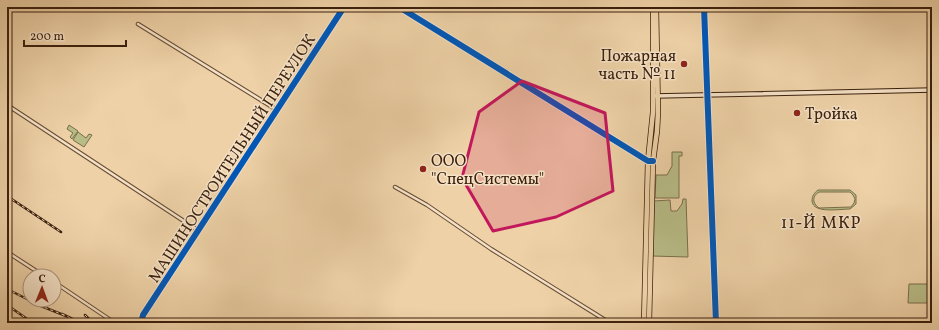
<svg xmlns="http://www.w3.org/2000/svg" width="939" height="330" viewBox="0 0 939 330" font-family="Vollkorn,serif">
  <rect width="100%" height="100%" fill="#eed1a7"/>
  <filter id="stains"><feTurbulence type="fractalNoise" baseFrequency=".005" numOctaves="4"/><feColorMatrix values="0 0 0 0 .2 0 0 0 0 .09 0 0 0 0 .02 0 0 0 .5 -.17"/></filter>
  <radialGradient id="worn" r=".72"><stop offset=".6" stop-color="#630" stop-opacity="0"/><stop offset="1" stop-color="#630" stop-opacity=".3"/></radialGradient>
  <path fill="#b8bc87" stroke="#7a6e4a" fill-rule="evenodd" d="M69,125l9,6 -6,8 -2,-2 3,-4 -6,-4z
    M78,132l8,6 3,-4 3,1 -8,12 -11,-7z
    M672,152h10v4h-3v42h-24l1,-23h11l5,-9z
    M818,190h32l6,5v9l-6,5c-10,0 -37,5 -38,-8 0,-5 2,-8 6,-11zM819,192h31l3,3 2,4 -1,4 -3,4 -32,1c-7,-5 -7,-12 0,-16z
    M683,199h3l2,58 -36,-1 2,-55 16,-1 1,11h6l5,-7z
    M909,284h20l1,19h-22z"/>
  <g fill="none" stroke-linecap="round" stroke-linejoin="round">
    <defs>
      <path id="minor" d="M399,7l249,154
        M138,24l139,86
        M7,105l192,126
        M395,187l32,18 64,44 119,74
        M7,252l37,24
        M54,282l58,39 8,2
        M141,323l2,-8 201,-308"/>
      <path id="tertiary" d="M704,7l12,316"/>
      <path id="secondary" d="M655,96l277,-6"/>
      <path id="trunk" d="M644,323l4,-162 5,-49v-105
        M649,323l4,-162 4,-30 1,-19 -2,-105"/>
    </defs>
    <use href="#minor" stroke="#684d34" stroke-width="4.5"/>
    <use href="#tertiary" stroke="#684d34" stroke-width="5.5"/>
    <use href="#secondary" stroke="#3c210e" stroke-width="5.5"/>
    <use href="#trunk" stroke="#3c210e" stroke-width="6"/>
    <use href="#minor" stroke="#f4e1c6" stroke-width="2.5"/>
    <use href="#tertiary" stroke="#f4e1c6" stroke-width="3.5"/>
    <use href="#secondary" stroke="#f4e1c6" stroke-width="3.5"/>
    <use href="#trunk" stroke="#eed1a7" stroke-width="4.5"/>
    <defs>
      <path id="rail" d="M7,9l3,-2
        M7,196l54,36
        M7,289l34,17 25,10
        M7,305l26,18
        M62,314l19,9
        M85,315l8,8"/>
    </defs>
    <use href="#rail" stroke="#3c210e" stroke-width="2.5"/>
    <use href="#rail" stroke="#f4e1c6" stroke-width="1" stroke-dasharray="3" stroke-linecap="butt"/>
    <defs>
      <path id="cycleway" d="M399,7l249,154h5
        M704,7l12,316
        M141,323l2,-8 201,-308"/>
    </defs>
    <use href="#cycleway" stroke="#f4e1c6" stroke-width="8"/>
    <use href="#cycleway" stroke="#0057b8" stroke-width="6"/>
  </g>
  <path fill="#c2185b" fill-opacity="0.2" stroke="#c2185b" stroke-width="3" stroke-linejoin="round" d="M522,81l83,32 8,78 -57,26 -63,14 -31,-53 17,-66z"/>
  <g fill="#8f2418" stroke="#f4e1c6" stroke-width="1.5">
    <circle cx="684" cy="64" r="4"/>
    <circle cx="797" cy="113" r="4"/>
    <circle cx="423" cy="169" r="4"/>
  </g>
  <g text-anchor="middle" stroke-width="3" stroke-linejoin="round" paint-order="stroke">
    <g font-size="16" fill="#3c210e" stroke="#f4e1c6" text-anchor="start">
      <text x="676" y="61" text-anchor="end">Пожарная<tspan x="676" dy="18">часть № 11</tspan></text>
      <text x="805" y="119">Тройка</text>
      <text x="431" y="166">ООО<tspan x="431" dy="18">"СпецСистемы"</tspan></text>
    </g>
    <g font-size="16" fill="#3c210e" stroke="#f4e1c6">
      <text transform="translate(231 158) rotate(-57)" y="6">МАШИНОСТРОИТЕЛЬНЫЙ ПЕРЕУЛОК</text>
    </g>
    <g font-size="17" letter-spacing="1" fill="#3c210e" stroke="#f4e1c6">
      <text x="821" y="228">11-Й МКР</text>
    </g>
  </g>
  <rect width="939" height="330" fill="none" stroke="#eed1a7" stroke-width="24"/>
  <rect x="8" y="8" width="923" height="314" fill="none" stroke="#3c210e" stroke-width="2"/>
  <rect x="12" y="12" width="915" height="306" fill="none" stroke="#3c210e"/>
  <g transform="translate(42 288) rotate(1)"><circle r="19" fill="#f4e1c6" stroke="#aa947c"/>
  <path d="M0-3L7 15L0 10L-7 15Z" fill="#8f2418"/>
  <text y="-6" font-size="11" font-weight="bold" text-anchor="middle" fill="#3c210e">С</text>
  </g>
  <path d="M24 40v6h102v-6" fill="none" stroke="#3c210e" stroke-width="2"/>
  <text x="30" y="40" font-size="12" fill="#3c210e" stroke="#f4e1c6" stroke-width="3" paint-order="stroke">200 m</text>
  <rect width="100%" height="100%" filter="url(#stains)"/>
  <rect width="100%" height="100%" fill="url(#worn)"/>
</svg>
